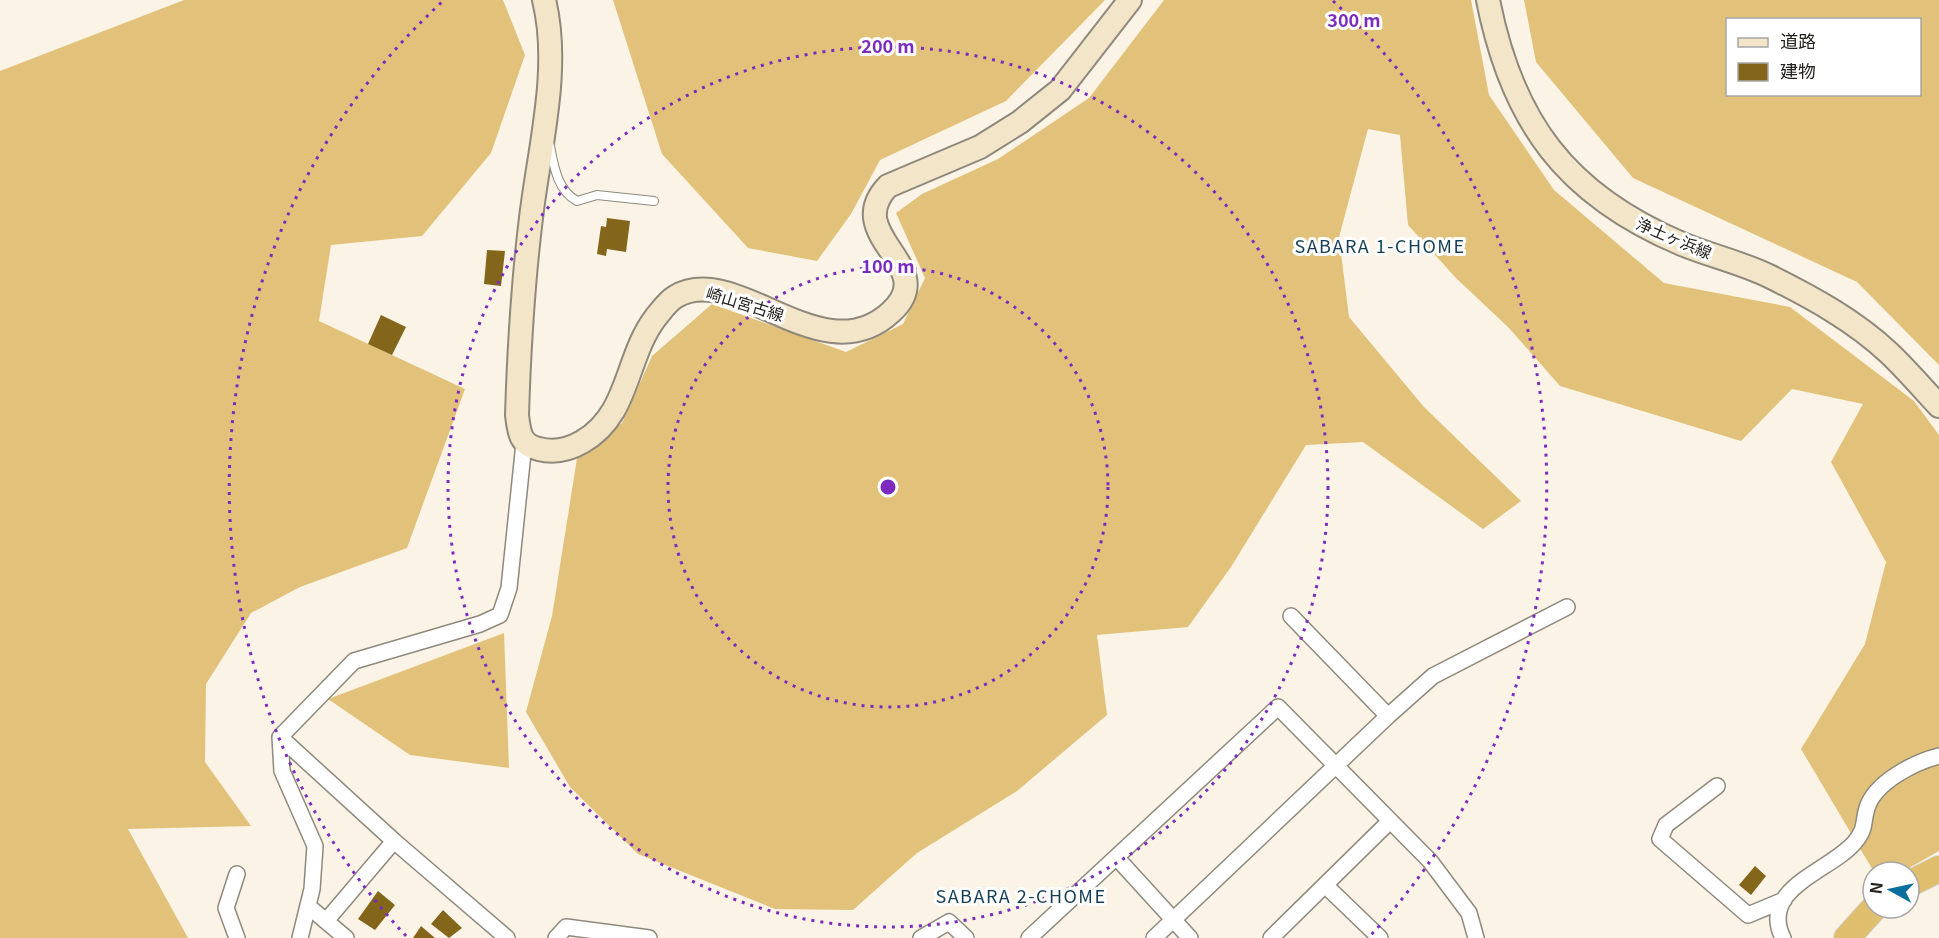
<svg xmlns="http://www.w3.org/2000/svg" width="1939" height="938" font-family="Georgia,'Noto Sans JP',serif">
	<rect width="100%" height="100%" fill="#fbf4e6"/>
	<path fill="#e2c27a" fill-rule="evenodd" d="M184 0H503L525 55 491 153 422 236 331 245 319 321 465 389 407 548 300 587 251 613 206 684 205 762 251 826 128 829 188 938H0V71Z
		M613 0H1105L1006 101 880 160 851 214 817 261 748 248 662 154Z
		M1164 0H1471L1489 95 1554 190 1664 283 1790 307 1914 401 1939 435V851L1902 872H1874L1801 749 1865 644 1886 562 1831 462 1863 404 1792 389 1741 441 1560 386 1509 328 1456 278 1408 225 1400 135 1368 129 1339 237 1349 317 1424 407 1521 501 1483 529 1363 442 1306 445 1231 567 1188 627 1097 635 1107 715 1017 791 917 853 853 910 775 909 638 854 570 787 526 712 552 616 578 452 622 423 652 356 712 304 846 352 903 324 925 278 896 213 922 194 998 159 1089 98Z
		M1524 0H1939V365L1857 282 1633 178 1536 62ZM1728 20H1920V94H1728Z
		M504 633 509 768 410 755 328 699Z"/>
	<path fill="#84661a" d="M607 218 630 221 626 252 607 249 606 256 597 254 601 226 606 227Z
		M487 250 505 251 501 286 484 284Z
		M381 315 406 327 392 355 368 344Z
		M1755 866 1766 876 1751 895 1739 885Z
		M378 891 395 905 375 930 358 919Z
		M443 910 462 928 449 938 431 924Z
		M421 926 435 938H413Z"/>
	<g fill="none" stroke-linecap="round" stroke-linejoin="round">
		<defs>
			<path id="service" d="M550 146C554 166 557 190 577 201L597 195 654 201"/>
			<path id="minor" d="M1291 616 1388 716
				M280 737 394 841 507 938
				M1717 786 1666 825 1660 839 1748 915 1784 900
				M1117 858 1190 938
				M237 874 226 908 237 938
				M1325 885 1380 938
				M308 906 346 938
				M326 921 394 841
				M300 938 312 889 315 846 282 771 280 737 354 661 480 624 500 615 509 588 524 443
				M556 938 566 927 649 938
				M921 938 949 922 966 938
				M1029 938 1278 707 1430 861 1469 913 1476 938
				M1154 938 1388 716 1433 676 1567 607
				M1271 938 1390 821
				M1783 938C1758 888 1831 871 1855 842 1867 827 1862 824 1867 808 1875 782 1915 762 1939 756"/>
			<path id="secondary" d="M544 0C561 69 539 149 531 218 523 283 519 350 517 415 519 432 520 445 539 449 554 453 568 450 582 442 630 415 625 357 656 317 662 310 667 302 675 297 736 260 822 376 891 312 942 266 840 236 888 186L980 147 1020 122 1060 90 1130 0
				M1488 0C1512 122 1566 195 1682 244 1711 256 1743 263 1771 277 1813 298 1855 321 1889 353 1907 370 1923 389 1939 406"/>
			<path id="trunk" d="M1909 884 1939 869
				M1847 938 1874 908"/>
		</defs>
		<use href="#service" stroke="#8f897d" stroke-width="10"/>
		<use href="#minor" stroke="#8f897d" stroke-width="18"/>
		<use href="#secondary" stroke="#8f897d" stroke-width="26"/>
		<use href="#trunk" stroke="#d8d7d6" stroke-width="28"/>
		<use href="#service" stroke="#fff" stroke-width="8"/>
		<use href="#minor" stroke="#fff" stroke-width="15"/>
		<use href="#secondary" stroke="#f3e6c8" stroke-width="22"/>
		<use href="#trunk" stroke="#dfbe6e" stroke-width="26"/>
	</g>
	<g fill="none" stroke="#7b2cbf" stroke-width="3" stroke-dasharray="3 6">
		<circle cx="888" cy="487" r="220"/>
		<circle cx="888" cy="487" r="440"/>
		<path d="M406 936A659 659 0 0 1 443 1M1333 1A659 659 0 0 1 1370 936"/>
	</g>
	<g text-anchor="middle" stroke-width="6" stroke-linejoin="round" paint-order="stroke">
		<g font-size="16" fill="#24221d" stroke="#fff">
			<text transform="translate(1674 238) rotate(23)" y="6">浄土ヶ浜線</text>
			<text transform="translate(745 304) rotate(17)" y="6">崎山宮古線</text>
		</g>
		<g font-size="18" letter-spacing="1.5" fill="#143e54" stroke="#fff">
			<text x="1380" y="253">SABARA 1-CHOME</text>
			<text x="1021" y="903">SABARA 2-CHOME</text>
		</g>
	</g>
	<circle cx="888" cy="487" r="9" fill="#7b2cbf" stroke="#fff" stroke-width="3"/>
	<g font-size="18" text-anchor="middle" font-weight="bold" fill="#7b2cbf" stroke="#fff" stroke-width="6" stroke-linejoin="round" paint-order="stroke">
		<text x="1354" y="27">300 m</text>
		<text x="888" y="53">200 m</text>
		<text x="888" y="273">100 m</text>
	</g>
	<rect x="1726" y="18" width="195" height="78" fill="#ffffff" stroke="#a7a7a5" stroke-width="1.5"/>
	<rect x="1738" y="38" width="30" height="9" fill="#f3e6c8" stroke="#a7a7a5" stroke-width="1.5"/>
	<text x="1780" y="48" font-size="18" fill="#24221d">道路</text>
	<rect x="1738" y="63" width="30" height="18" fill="#84661a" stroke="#a7a7a5" stroke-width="1.5"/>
	<text x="1780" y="78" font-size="18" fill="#24221d">建物</text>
	<g transform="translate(1891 890) rotate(278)"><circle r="28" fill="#ffffff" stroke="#a7a7a5" stroke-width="1.5"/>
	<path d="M0-4.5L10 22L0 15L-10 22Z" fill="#076f9c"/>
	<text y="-9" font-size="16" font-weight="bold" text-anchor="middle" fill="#24221d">N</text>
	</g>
</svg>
